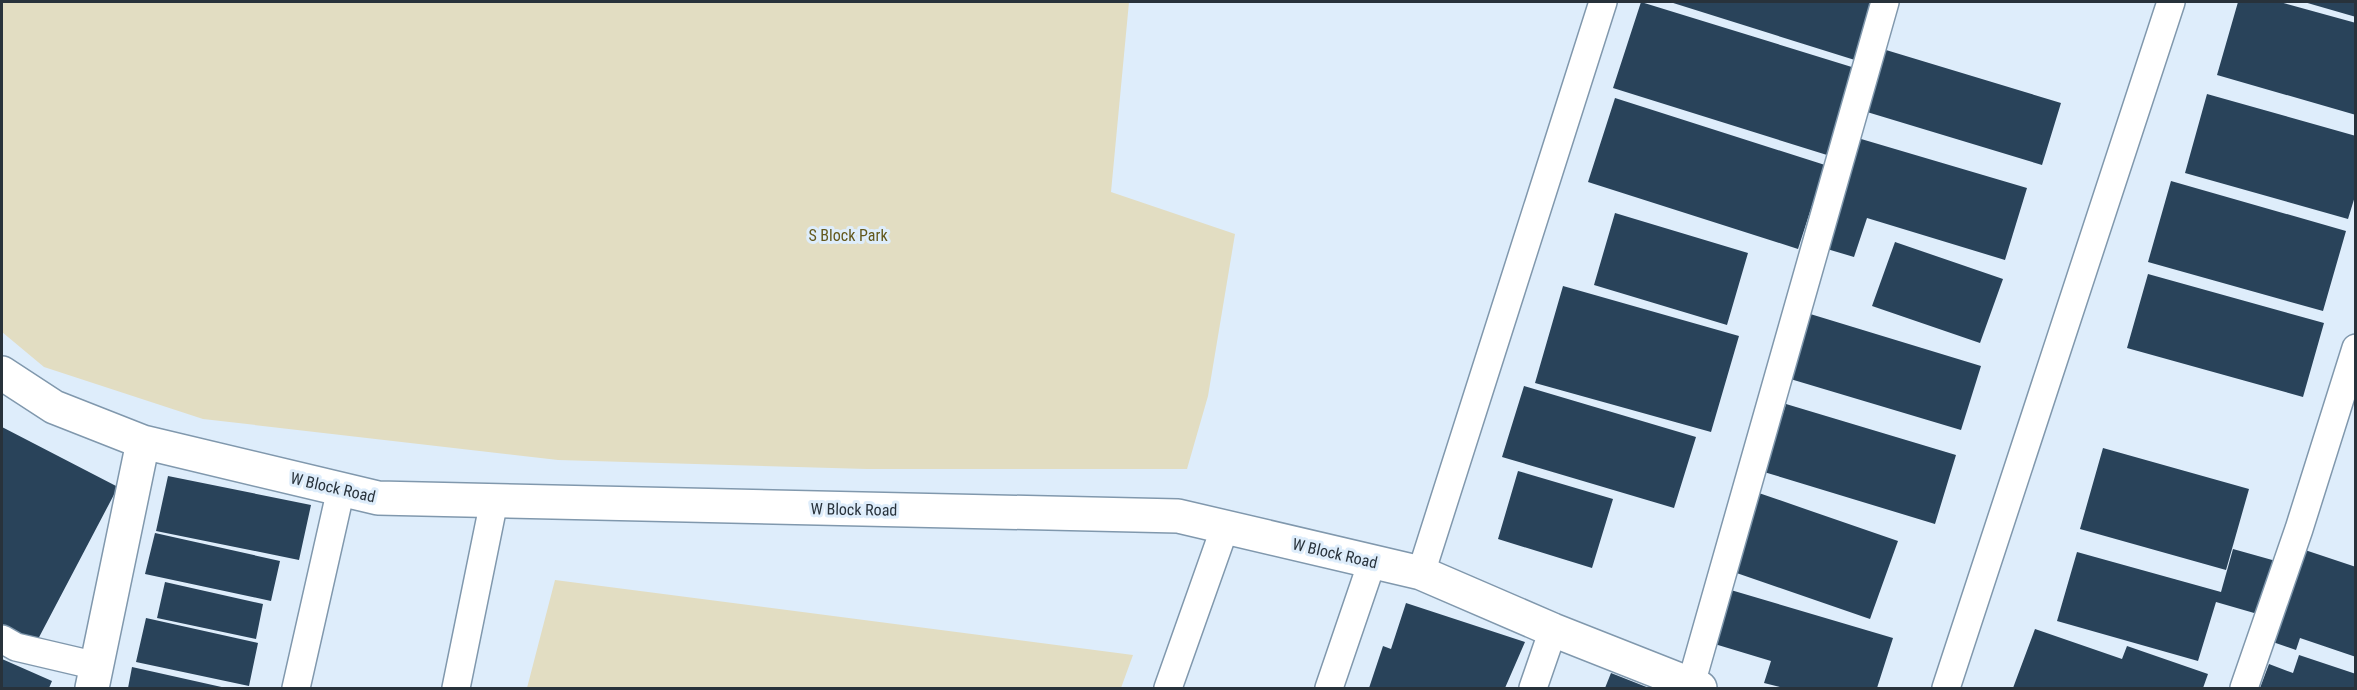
<svg xmlns="http://www.w3.org/2000/svg" width="2357" height="690" font-family="'Roboto Condensed',sans-serif">
	<rect width="100%" height="100%" fill="#deedfb"/>
	<path fill="#e2ddc2" d="M2 2H1129L1111 192 1235 234 1208 396 1187 469H867L558 460 203 419 44 367 2 332Z
		M555 580 1133 655 1121 688H527Z"/>
	<path fill="#29435a" d="M1641 2 1855 68 1827 155 1613 88Z
		M1670 2H1876L1858 61Z
		M2238 2H2280L2356 23V115L2217 75Z
		M2304 2H2356V17Z
		M1886 50 2061 103 2042 165 1867 112Z
		M2207 94 2356 136V193L2348 219 2185 173Z
		M1615 98 1825 165 1798 249 1588 182Z
		M1851 136 2027 188 2005 260 1867 218 1854 257 1817 246Z
		M2171 181 2346 231 2323 311 2148 262Z
		M1615 213 1748 253 1727 325 1594 285Z
		M1895 242 2003 279 1980 343 1872 306Z
		M2148 274 2324 323 2303 397 2127 348Z
		M1563 286 1739 336 1711 432 1535 383Z
		M1807 313 1981 366 1961 430 1787 378Z
		M1524 386 1696 437 1674 508 1502 457Z
		M1786 404 1956 455 1935 524 1764 472Z
		M2 427 118 487 36 643 2 625Z
		M2103 448 2249 489 2226 570 2080 529Z
		M1518 471 1613 499 1592 568 1498 539Z
		M168 476 311 505 299 560 156 531Z
		M1753 491 1898 541 1870 619 1725 569Z
		M155 533 280 561 271 601 145 574Z
		M2299 548 2356 567V657L2300 638 2296 650 2267 640Z
		M2233 549 2283 563 2268 617 2216 602 2198 661 2057 621 2077 552 2221 592Z
		M165 582 263 604 256 639 157 618Z
		M1724 588 1893 638 1877 688H1784L1764 683 1771 661 1708 642Z
		M1406 603 1525 642 1505 688H1369L1383 646 1391 649Z
		M146 618 258 643 249 686 136 662Z
		M2035 629 2122 659 2127 646 2208 674 2203 688H2013Z
		M2299 655 2356 674V688H2260L2269 664 2293 673Z
		M2 659 52 681 49 688H2Z
		M132 667 226 688H128Z
		M1611 673 1649 688H1605Z"/>
	<g fill="none" stroke-linecap="round" stroke-linejoin="round">
		<defs>
			<path id="minor" d="M1421 573 1603 2
				M2 639 16 647 97 666
				M1691 684 1885 2
				M296 688 341 489
				M456 688 494 501
				M1168 688 1225 527
				M1329 688 1372 562
				M1533 688 1553 630
				M1946 688 2171 2
				M2244 688 2299 529 2356 348"/>
			<path id="tertiary" d="M2 373 54 407 143 442 378 498 1178 516 1421 573 1553 630 1700 688
				M92 688 143 442"/>
		</defs>
		<use href="#minor" stroke="#8098ad" stroke-width="30"/>
		<use href="#tertiary" stroke="#8098ad" stroke-width="36"/>
		<use href="#minor" stroke="#fff" stroke-width="27"/>
		<use href="#tertiary" stroke="#fff" stroke-width="33"/>
	</g>
	<g text-anchor="middle" stroke-width="6" stroke-linejoin="round" paint-order="stroke">
		<g font-size="16" fill="#63581c" stroke="#deedfb">
			<text x="848" y="241">S Block Park</text>
		</g>
		<g font-size="16" fill="#28323b" stroke="#deedfb">
			<text transform="translate(333 487) rotate(13)" y="6">W Block Road</text>
			<text transform="translate(854 509) rotate(1)" y="6">W Block Road</text>
			<text transform="translate(1335 553) rotate(13)" y="6">W Block Road</text>
		</g>
	</g>
	<rect width="2357" height="690" fill="none" stroke="#28323b" stroke-width="6"/>
</svg>
